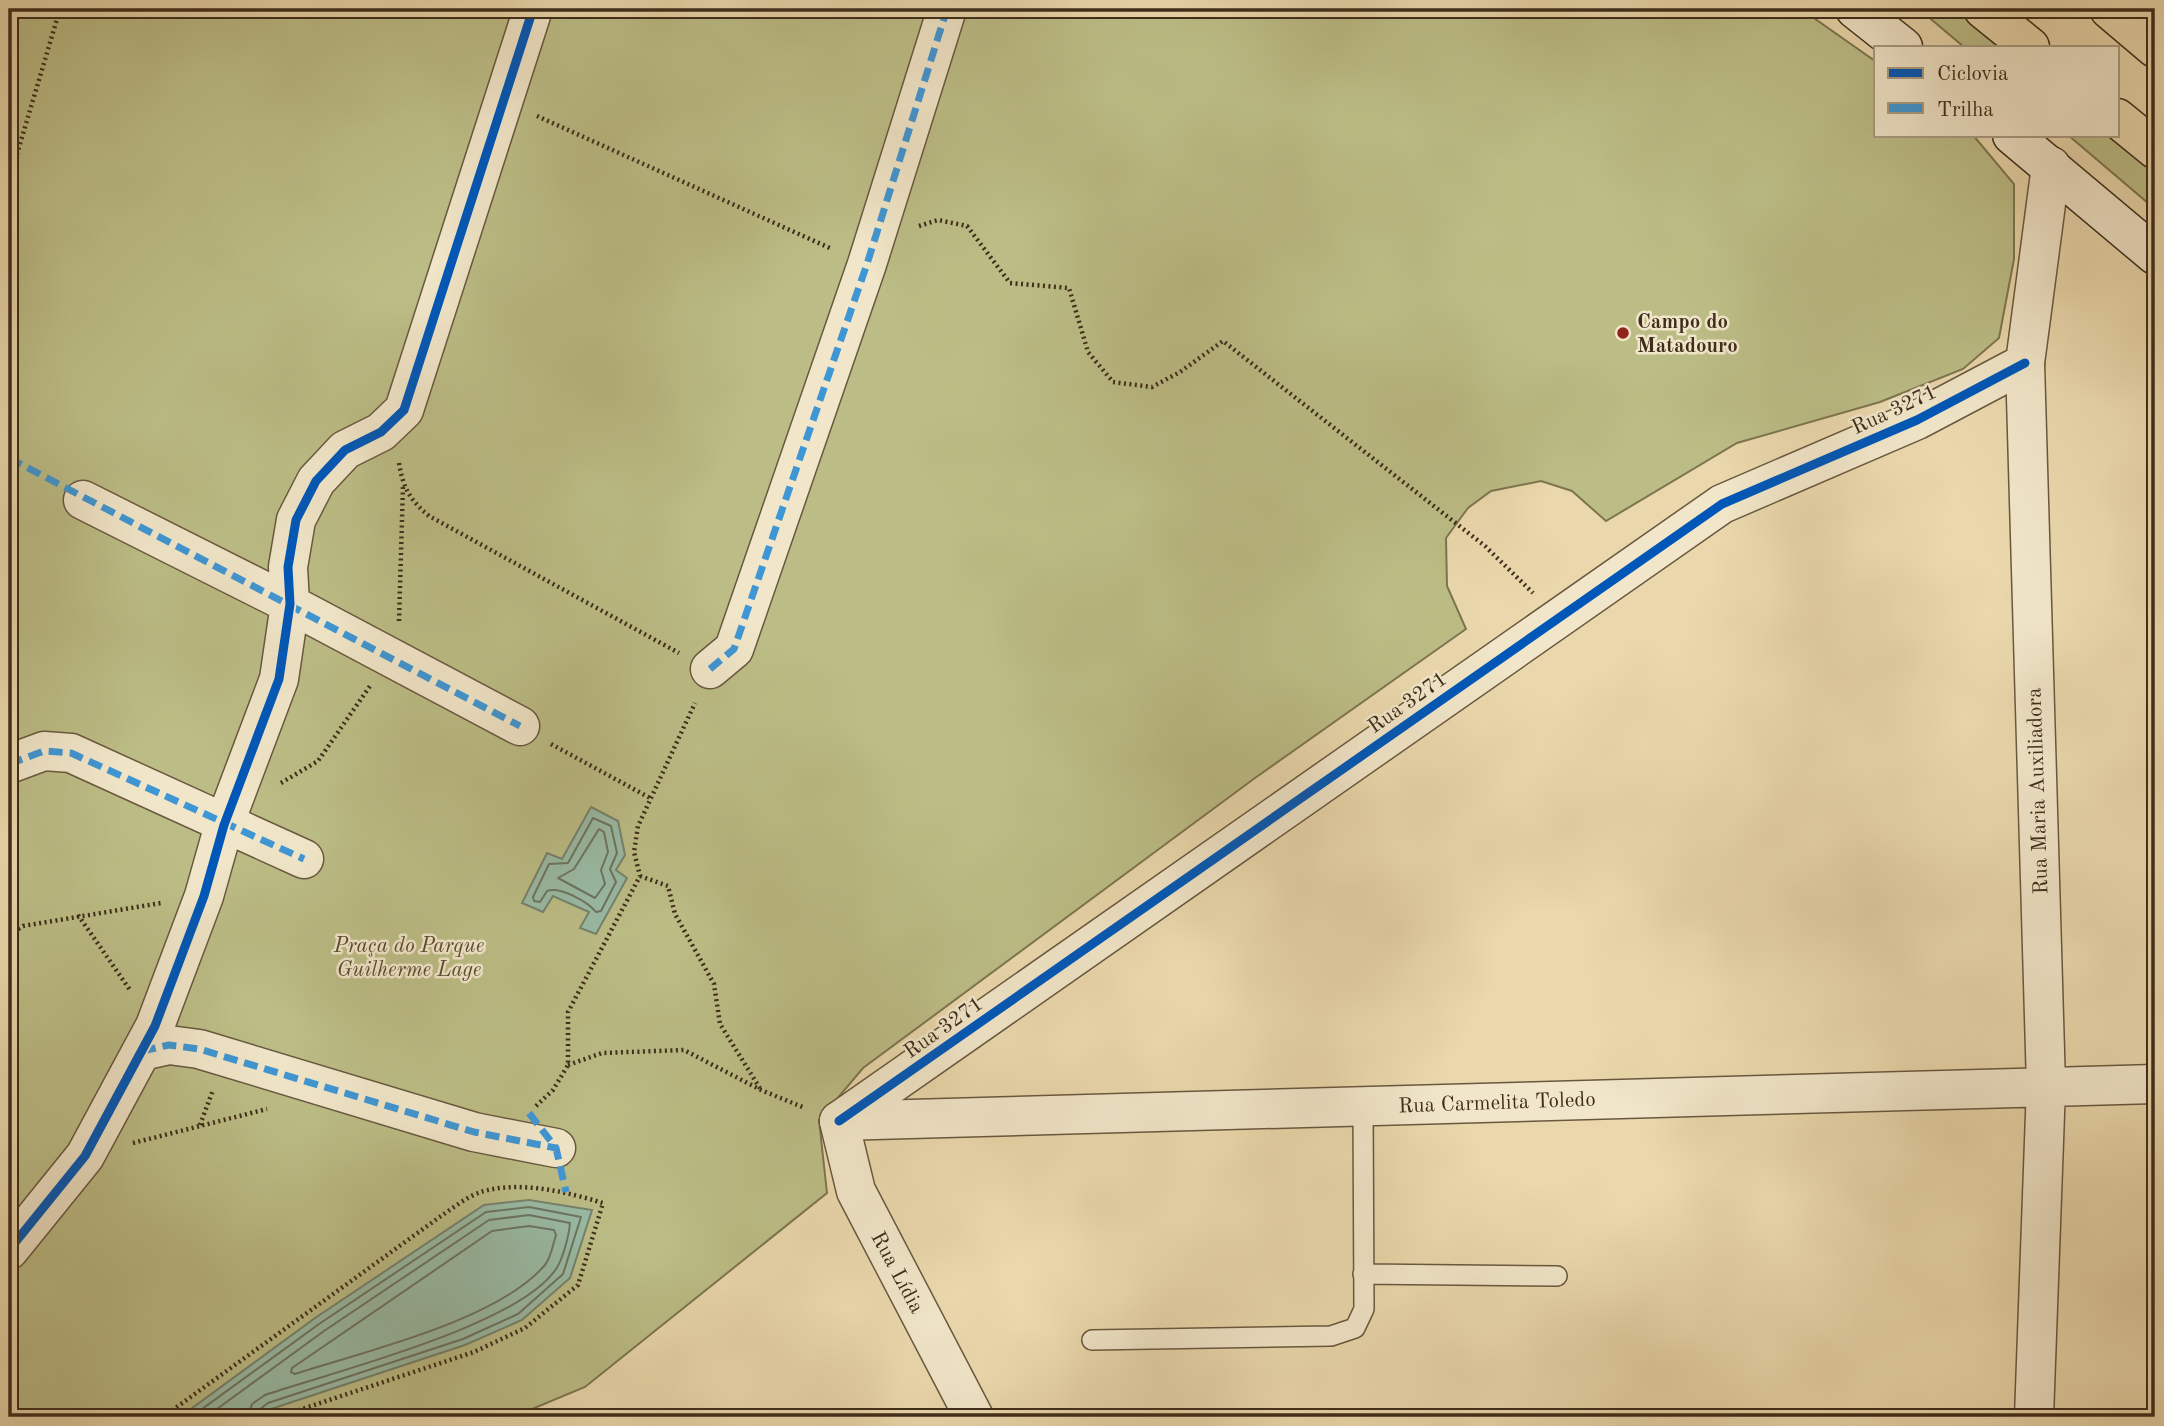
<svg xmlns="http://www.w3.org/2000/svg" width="2164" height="1426" font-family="'Old Standard TT',serif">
	<rect width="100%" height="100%" fill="#ead8ac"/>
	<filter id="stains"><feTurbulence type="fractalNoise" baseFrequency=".00286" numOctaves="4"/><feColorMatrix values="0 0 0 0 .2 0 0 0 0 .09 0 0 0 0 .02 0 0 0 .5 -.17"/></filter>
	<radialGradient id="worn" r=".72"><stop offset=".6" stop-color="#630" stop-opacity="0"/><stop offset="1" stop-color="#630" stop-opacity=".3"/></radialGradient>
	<path fill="#bcbd86" stroke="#7d7550" stroke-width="2" d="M9 9H1801L1875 61V135H1973L2014 184V259L1999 338 1963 369 1880 402 1737 443 1606 521 1572 491 1541 481 1491 491 1468 508 1446 538 1447 586 1466 629 1255 778 863 1068 819 1120 827 1193 585 1387 513 1417H9Z
		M1919 9H1959L2006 47H1964Z
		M2068 135H2113L2155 169V209Z"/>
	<path fill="#99bba5" stroke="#75826e" stroke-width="2" d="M591 807 618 821 625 855 616 870 627 878 596 934 580 928 589 912 553 896 543 912 522 903 547 853 562 859Z
		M529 1200 592 1210 570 1278 522 1320 465 1345 271 1409 260 1417H180L315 1318 484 1205Z"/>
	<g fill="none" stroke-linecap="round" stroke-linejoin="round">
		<path stroke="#6c7460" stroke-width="2" d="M593 818 611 826 617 853 610 869 616 882 601 911 596 912C588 902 560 886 547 891L540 902 534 901 533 897 549 864 568 863Z
			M599 829 604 832 608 852 601 870 605 884 595 898 558 878 574 869Z
			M529 1226 554 1230 556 1235C553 1244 551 1258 545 1265 497 1321 365 1351 295 1374L291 1372 292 1368 492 1231Z
			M191 1417 319 1324 486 1212 529 1207 581 1217 563 1274 518 1314 463 1339 268 1403 259 1410 257 1417
			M206 1417 324 1331 489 1220 529 1215 570 1223C569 1235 563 1259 556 1269 518 1326 333 1372 265 1395L252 1404 248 1417"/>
		<defs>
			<path id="service" d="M1363 1274 1557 1276
				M1092 1340 1331 1336 1355 1328 1364 1309 1363 1106"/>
			<path id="minor" d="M2025 363 2046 1086 2034 1417
				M83 500 290 604 520 726
				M710 669 734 649 867 264 947 9
				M9 764 44 751 71 753 304 859
				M142 1051 169 1045 199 1049 474 1132 556 1148
				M839 1121 2155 1084
				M9 1250 85 1156 155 1026 204 896 224 825 279 679 290 604 288 567 296 520 316 481 345 450 381 432 404 410 533 9"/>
			<path id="tertiary" d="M974 1417 856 1191 839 1121 1722 504 1917 420 2025 363 2051 166"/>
			<path id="secondary" d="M1855 9 1903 47
				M2012 135 2155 255"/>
			<path id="motorway" d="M1983 9 2030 47
				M2109 9 2155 48
				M2117 118 2155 149"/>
		</defs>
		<use href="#service" stroke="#69583f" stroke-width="22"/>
		<use href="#minor" stroke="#69583f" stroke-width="41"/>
		<use href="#tertiary" stroke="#69583f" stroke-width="41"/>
		<use href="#secondary" stroke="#3e2d1b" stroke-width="41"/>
		<use href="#motorway" stroke="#3e2d1b" stroke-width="41"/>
		<path stroke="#3e2d1b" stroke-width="4.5" stroke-dasharray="2 3.5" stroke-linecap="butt" d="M537 116 832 249
			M9 181 60 9
			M919 226 938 220 967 226 1010 283 1069 288 1088 352 1113 382 1152 387 1180 372 1223 341 1485 546 1533 593
			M399 463C403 488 410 500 429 516L679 653
			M399 621 403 486
			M551 744 652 799
			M281 783 318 761 370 686
			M640 876 668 886 675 914 714 984 720 1024 761 1090
			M78 915 130 990
			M9 935 23 926 161 903
			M568 1065 602 1053 684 1050 761 1090 805 1108
			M536 1106 553 1090 568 1065V1012L640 876 634 852 638 826 695 703
			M200 1125 213 1090
			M133 1143 267 1109
			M163 1417 441 1216C453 1208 469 1195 484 1191 522 1181 567 1192 603 1203L578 1285 525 1328 474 1352 278 1417"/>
		<use href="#service" stroke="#f1e6c9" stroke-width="19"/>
		<use href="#minor" stroke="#f1e6c9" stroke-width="38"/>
		<use href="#tertiary" stroke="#f1e6c9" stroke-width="38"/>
		<use href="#secondary" stroke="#f1e6c9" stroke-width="38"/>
		<use href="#motorway" stroke="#ead8ac" stroke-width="38"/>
		<path stroke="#3f96d4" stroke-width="7" stroke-dasharray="14 7" stroke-linecap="butt" d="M1279 9 1311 16
			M9 458 520 726
			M710 669 734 649 867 264 947 9
			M9 764 44 751 71 753 304 859
			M142 1051 169 1045 199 1049 474 1132 556 1148
			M529 1113 556 1148 566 1192"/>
		<defs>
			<path id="cycleway" d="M839 1121 1722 504 1917 420 2025 363
				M9 1250 85 1156 155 1026 204 896 224 825 279 679 290 604 288 567 296 520 316 481 345 450 381 432 404 410 533 9"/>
		</defs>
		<use href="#cycleway" stroke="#f1e6c9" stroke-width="13"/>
		<use href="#cycleway" stroke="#0057b8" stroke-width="9"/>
	</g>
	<circle fill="#8f2418" stroke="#f1e6c9" stroke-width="2.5" cx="1623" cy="333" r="7"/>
	<g text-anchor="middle" stroke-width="5" stroke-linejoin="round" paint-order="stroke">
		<g font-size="21" font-weight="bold" fill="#3e2d1b" stroke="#f1e6c9" text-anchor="start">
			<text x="1637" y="328">Campo do<tspan x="1637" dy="24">Matadouro</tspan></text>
		</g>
		<g font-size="21" fill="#3e2d1b" stroke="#f1e6c9">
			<text transform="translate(1894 409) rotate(-25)" y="7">Rua 3271</text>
			<text transform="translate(1407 702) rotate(-35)" y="7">Rua 3271</text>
			<text transform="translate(2037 791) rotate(-92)" y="7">Rua Maria Auxiliadora</text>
			<text transform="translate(943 1027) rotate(-35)" y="7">Rua 3271</text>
			<text transform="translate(1497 1102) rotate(-2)" y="7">Rua Carmelita Toledo</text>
			<text transform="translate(898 1272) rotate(62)" y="7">Rua Lídia</text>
		</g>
		<g font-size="21" font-style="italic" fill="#574a30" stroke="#f1e6c9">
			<text x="409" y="952">Praça do Parque<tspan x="409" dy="24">Guilherme Lage</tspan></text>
		</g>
	</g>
	<rect width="2164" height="1426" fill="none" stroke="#ead8ac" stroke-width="35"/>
	<rect x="10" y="10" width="2143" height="1405" fill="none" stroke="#3e2d1b" stroke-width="3.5"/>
	<rect x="18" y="18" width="2129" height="1391" fill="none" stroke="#3e2d1b" stroke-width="2"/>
	<rect x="1874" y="46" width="245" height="91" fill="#f1e6c9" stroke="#a99c83" stroke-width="2"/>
	<rect x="1888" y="68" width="35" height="10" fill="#0057b8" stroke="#a99c83" stroke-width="2"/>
	<text x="1937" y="80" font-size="21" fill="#3e2d1b">Ciclovia</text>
	<rect x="1888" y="103" width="35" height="10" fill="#3f96d4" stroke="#a99c83" stroke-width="2"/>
	<text x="1937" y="116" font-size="21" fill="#3e2d1b">Trilha</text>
	<rect width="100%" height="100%" filter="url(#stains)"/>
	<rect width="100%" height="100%" fill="url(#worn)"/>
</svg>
